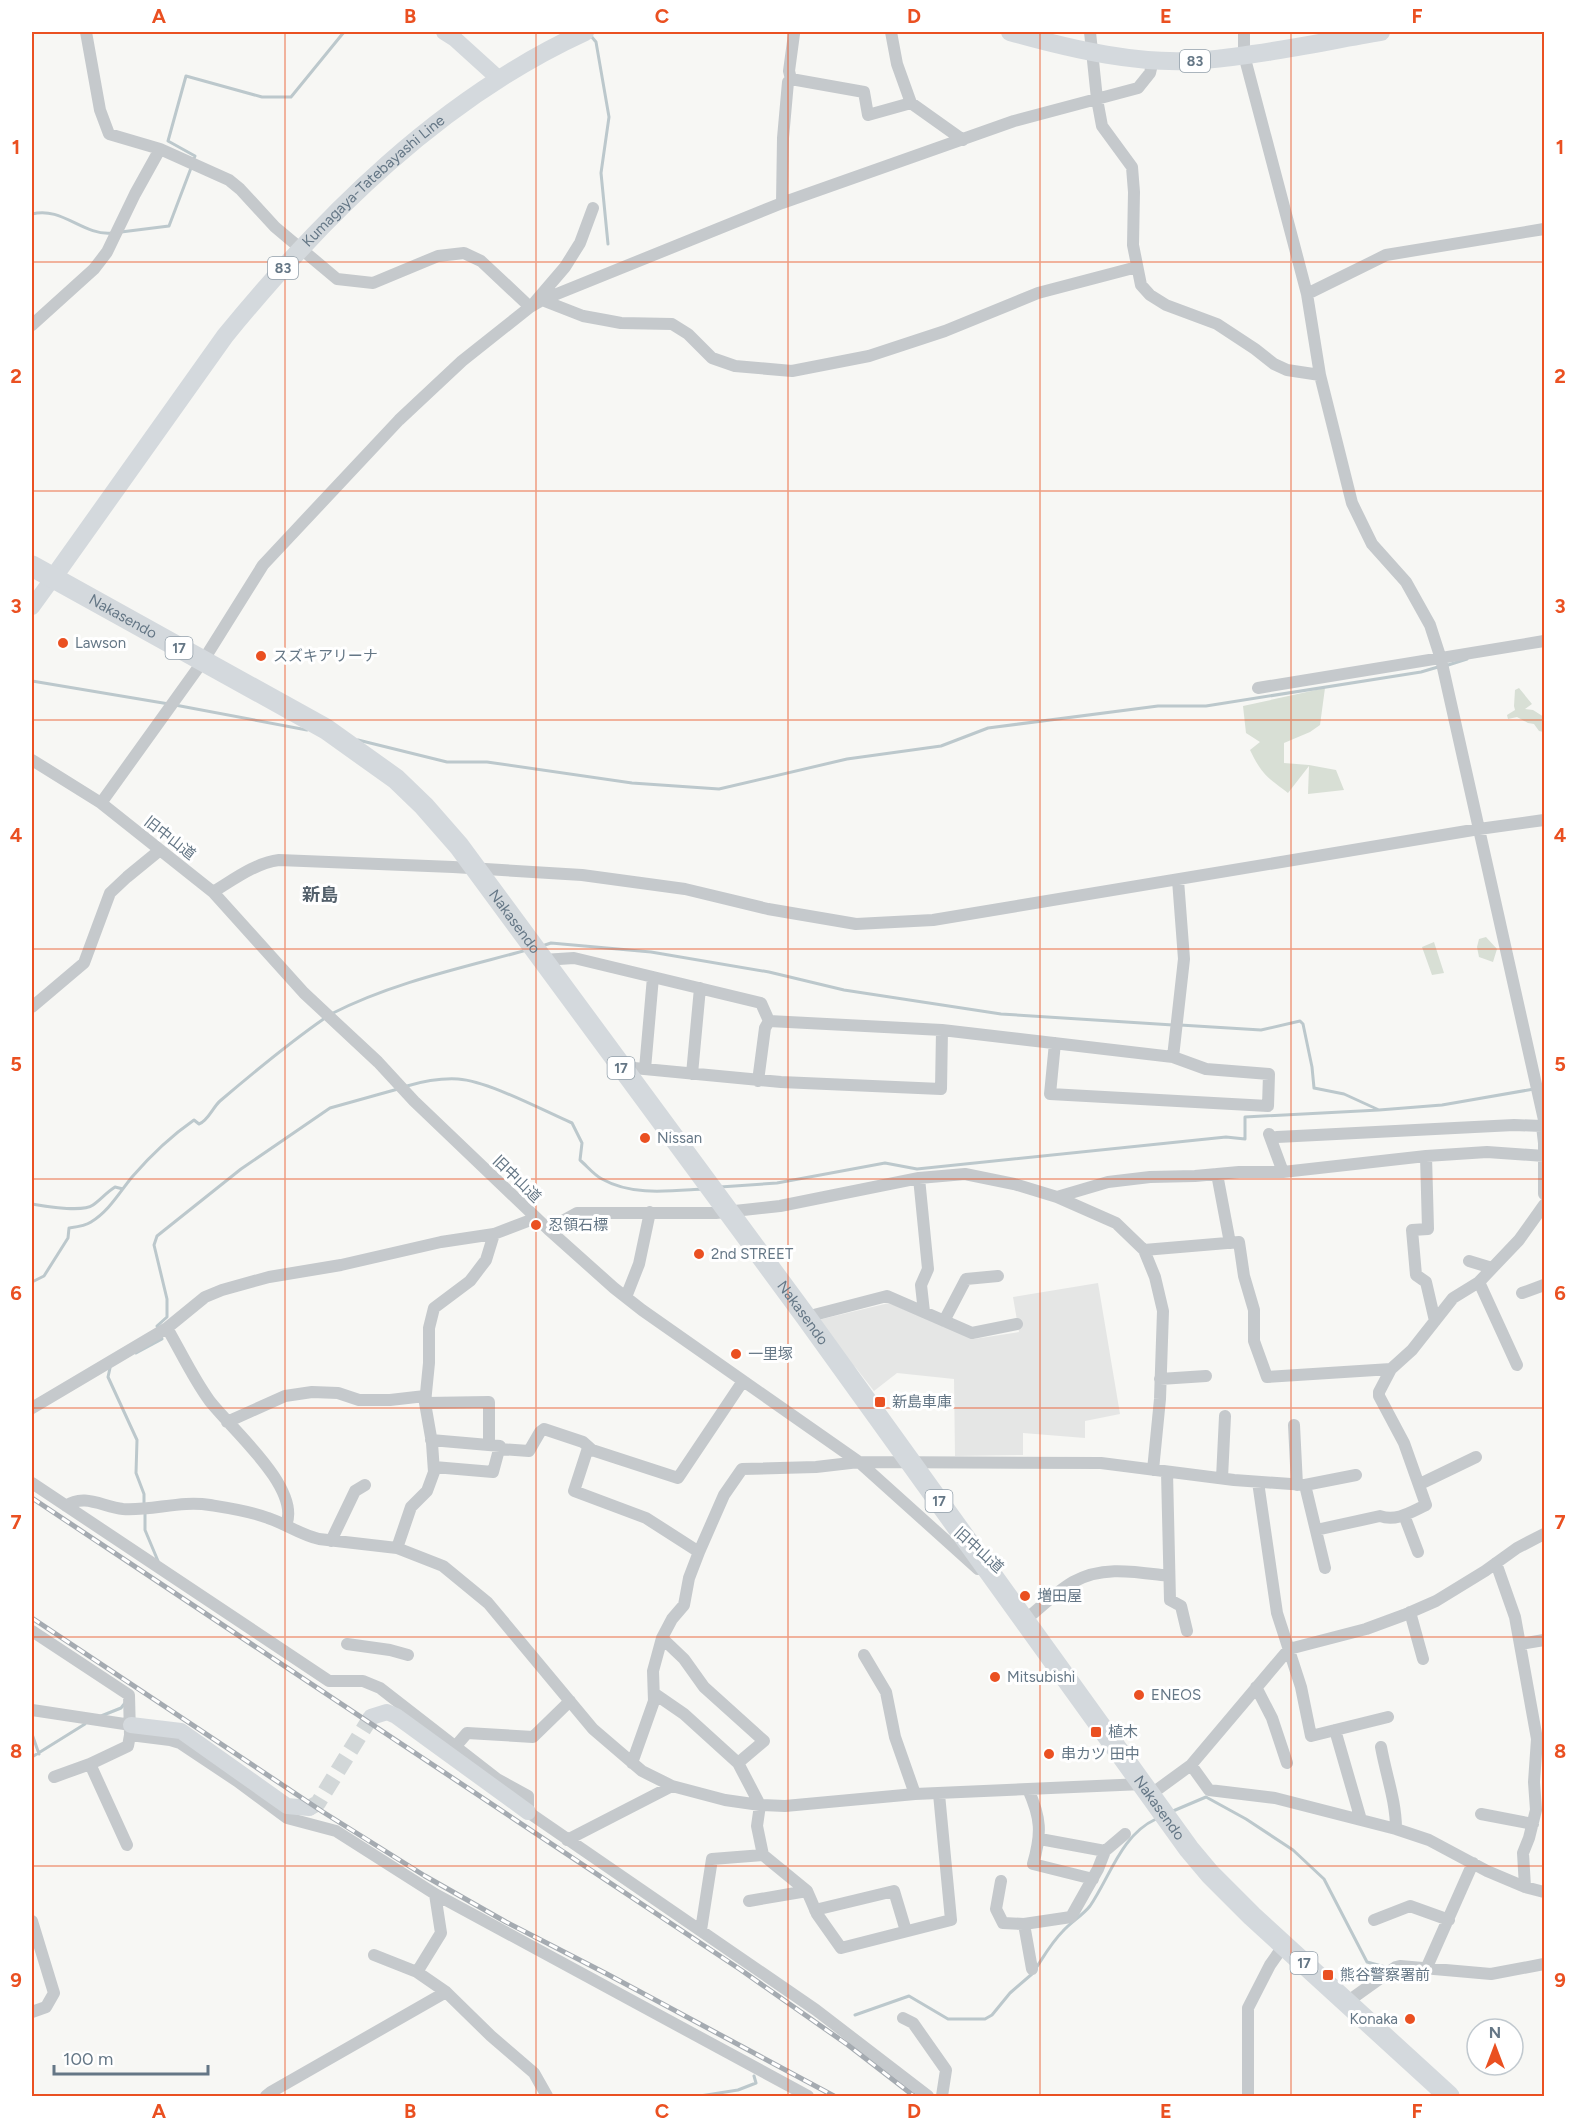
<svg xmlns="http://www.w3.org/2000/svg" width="1576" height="2128" font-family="Figtree,'Noto Sans JP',sans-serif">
	<rect width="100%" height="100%" fill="#f7f7f4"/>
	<path fill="#e5e6e5" d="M1098 1283 1120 1414 1085 1421V1438L1023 1433V1455L955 1456 954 1379 897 1373 874 1391 856 1368 841 1355 818 1320 889 1303 974 1339 1019 1332 1013 1297Z"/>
	<path fill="#d8dfd5" d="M1325 688 1320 725 1310 732 1284 743V763L1309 765 1336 770 1344 790 1308 794 1309 766 1288 793C1267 777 1262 775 1250 750L1260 742 1246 733 1243 706Z
		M1519 688 1532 704 1525 709 1533 710 1544 717V732L1539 731 1534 724 1528 723 1517 717 1508 719 1507 715 1515 710 1514 706 1515 690Z
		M1486 937 1497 949 1493 962 1479 957 1477 947 1479 939Z
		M1434 942 1444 973 1432 975 1422 947Z"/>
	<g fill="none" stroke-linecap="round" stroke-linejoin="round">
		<path stroke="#bcc8cc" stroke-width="3" d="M591 36 596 42 609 117 601 173 608 244
			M193 161 195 156 168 141 186 76 262 97H291L344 32
			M32 214C62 206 83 236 112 233
			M121 232 169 226 191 168
			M1445 666 1467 659
			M32 681 169 704
			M175 705 307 730
			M358 740 447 762H487L632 783 719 789 847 759 941 746 988 728 1158 706H1206L1421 672 1438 667
			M542 946 551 943 651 952 769 972 844 990 1001 1014 1173 1025
			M331 1014C391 983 461 968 527 950
			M1180 1025 1261 1030 1300 1021 1303 1024 1312 1067 1314 1088 1344 1094 1379 1110 1442 1105 1534 1089
			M407 1086C424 1081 440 1078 458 1079 488 1081 542 1110 572 1123L582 1143 580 1160C587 1166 594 1175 602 1179 632 1196 669 1191 702 1189
			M720 1187 777 1183 885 1163 917 1169 1226 1137 1245 1139V1117L1379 1110
			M32 1204C45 1206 82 1213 93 1205 100 1200 107 1192 115 1187L123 1189
			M32 1282 44 1276 68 1238 69 1228C76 1227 85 1226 91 1222 109 1211 119 1193 132 1177 151 1155 171 1136 194 1120L199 1124C208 1121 213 1107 220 1101 254 1072 289 1043 325 1018
			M159 1330 157 1326 167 1317V1299L154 1245 157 1236 241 1169 330 1108 398 1089
			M136 1353 162 1339 161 1336
			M110 1368 108 1377 137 1440 136 1473 144 1494V1506
			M145 1513V1530L158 1561
			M101 1716 121 1708 125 1703
			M32 1734 39 1754
			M32 1757 85 1724
			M1173 1811 1206 1797 1246 1819 1293 1850 1324 1879 1367 1962 1389 1968
			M1036 1968C1044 1956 1052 1942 1063 1931 1071 1922 1083 1915 1090 1906 1110 1877 1121 1835 1156 1819
			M855 2015 909 1996 948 2019H985L992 2015 1010 1993 1032 1974
			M700 2096 738 2090 756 2083 754 2076"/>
		<path stroke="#d2d7d8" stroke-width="16" stroke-dasharray="16 8" stroke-linecap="butt" d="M309 1808 318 1803 371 1717"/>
		<path stroke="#c5c9cc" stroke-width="12" d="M86 32 100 110 109 134 160 149 229 180 240 189 275 227 337 279 373 283 438 256 464 253 481 261 530 307
			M891 32 897 64 911 103
			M1090 32 1097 99 1102 126 1132 167 1134 192 1133 245 1141 285 1150 295 1166 305 1217 324 1255 349 1274 364 1287 370 1320 375
			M1244 32V55L1307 294 1320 375 1352 503 1372 544 1406 582 1430 625 1441 659 1544 1120
			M791 79 789 71 794 34
			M782 203 783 138 788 82 791 79 864 92 868 115 911 103 963 140
			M1307 294 1386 255 1544 229
			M542 300 583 316 605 320 621 323 672 324 688 334 712 358 735 366 792 371 869 356 945 331 1038 293 1137 267
			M535 302 565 267 580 243 593 208
			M32 325 94 269 107 252 135 194 160 149
			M1258 688 1544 641
			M32 760 101 803 213 892 304 993 378 1062 414 1101 548 1229 614 1288 642 1310 859 1462 978 1569
			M101 803 203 661 263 565 399 420 462 361 530 307 542 300 782 203 1014 121 1138 88 1150 73 1153 60
			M213 892C233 880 255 863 279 860L453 867 582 875 685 889 768 909 856 924 933 920 1479 829 1544 820
			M543 960 574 958 761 1003 769 1021 765 1028 758 1081
			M32 1007 84 963 110 893 127 877 160 850
			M769 1021 942 1030 1173 1057 1206 1069 1269 1074 1268 1106 1050 1094 1055 1043
			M1173 1057 1184 959 1178 880
			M645 1069 653 977
			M623 1071 634 1068 781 1082 941 1089 942 1030
			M692 1074 700 988
			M1544 1124 1542 1126 1544 1143V1194
			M1269 1134 1283 1172
			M1271 1139 1277 1137 1514 1125 1542 1126
			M1426 1156 1428 1229 1412 1230 1416 1275 1426 1282 1435 1321
			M1217 1174 1230 1243
			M919 1178 928 1269 921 1285 924 1312
			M1057 1197 1108 1182 1150 1177 1195 1176 1239 1172H1283L1426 1156 1487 1152 1544 1156
			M548 1229 577 1213H716L780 1206 919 1178 965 1174 1014 1184 1057 1197 1116 1223 1144 1250 1155 1277 1163 1311 1160 1399 1153 1470
			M1144 1250 1239 1242 1244 1276 1254 1310V1341L1267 1377 1391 1369 1412 1350 1453 1298 1479 1282 1519 1240 1544 1205
			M1469 1261 1492 1268
			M1479 1282 1517 1365
			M1522 1293 1544 1285
			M626 1297 639 1264 650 1212
			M806 1317 887 1296 972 1333 1017 1324
			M944 1321 966 1279 998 1276
			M167 1328C181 1352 193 1378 209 1400 229 1427 302 1488 286 1525
			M1160 1379 1206 1376
			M425 1403 489 1402V1444
			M32 1408 167 1328 205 1297 222 1290 269 1277 341 1265 441 1242 494 1234 536 1218
			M227 1422 285 1396 312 1392 338 1393 359 1400H390L425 1396
			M1294 1425 1297 1485
			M431 1440 500 1446 493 1472 434 1467
			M499 1449 529 1451 540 1432 544 1429 583 1442 592 1450
			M1167 1472 1170 1600 1181 1606 1187 1631
			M1222 1478 1225 1416
			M1258 1482 1277 1613 1301 1687 1311 1736 1388 1717
			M32 1483 329 1681H363L380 1688 497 1779 528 1796V1812L816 2010 928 2096
			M1420 1484 1476 1457
			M1305 1485 1356 1475
			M66 1506C84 1493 103 1507 123 1509 152 1511 181 1500 210 1505 229 1508 250 1511 268 1518 286 1524 301 1535 319 1539L397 1548 443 1566 488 1603 593 1729 642 1771 672 1786 725 1800 760 1805 785 1806 915 1794 1143 1784
			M1404 1515 1418 1552
			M1316 1530 1380 1516C1396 1522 1411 1512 1426 1505L1404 1443 1379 1396V1392L1391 1369
			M331 1541 355 1491 365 1485
			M397 1548 411 1507 427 1491 434 1472 432 1443 425 1403 429 1363V1328L434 1308 470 1281 486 1260 494 1234
			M699 1552 646 1518 574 1491 587 1451 592 1450 678 1478 743 1381
			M1496 1563 1515 1617 1537 1739 1534 1782 1536 1810 1529 1838 1523 1853 1525 1887
			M1410 1612 1423 1659
			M1025 1620C1040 1608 1056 1592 1073 1582 1103 1565 1136 1572 1169 1576
			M32 1631 129 1695 130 1735 170 1740 180 1743 237 1781 287 1818 336 1831 435 1894 808 2096
			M662 1638 684 1659 704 1687 764 1741 738 1763
			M347 1644 390 1650 408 1655
			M1520 1644 1544 1640
			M864 1655 886 1692 895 1737 915 1794
			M1256 1687 1272 1718 1287 1763
			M655 1694 684 1714 738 1763 760 1805 757 1826 763 1855 712 1859 701 1930
			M32 1710 131 1725
			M1335 1730 1361 1820
			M455 1747 467 1733 533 1737 570 1701
			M1381 1747C1386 1775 1396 1801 1396 1829
			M632 1763 654 1701 653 1671 662 1638 672 1619 684 1605 689 1578 699 1552 724 1495 742 1469 816 1467 859 1462 1101 1463 1234 1480 1305 1485 1325 1568
			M90 1764 127 1845
			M1191 1765 1209 1790 1275 1798 1396 1829 1429 1840 1487 1871 1525 1887 1544 1892
			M54 1777 90 1764 128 1746 130 1735
			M1028 1789C1041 1818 1042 1833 1033 1864L1093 1879
			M1150 1795 1191 1765 1289 1649 1366 1629 1404 1615 1436 1601 1485 1571 1517 1548 1544 1534
			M1481 1814 1533 1824
			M1040 1839 1105 1851
			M567 1840 672 1786
			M763 1855 807 1891
			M1001 1881 996 1909 1003 1923 1024 1924
			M435 1894 441 1933 417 1972 446 1992 491 2036 534 2073 547 2096
			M749 1901 807 1891 817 1914 841 1948 951 1920 939 1794
			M815 1910 894 1891 906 1931
			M1374 1920 1410 1906 1449 1920
			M32 1921 54 1993 46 2007 32 2012
			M374 1955 417 1972
			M1032 1969 1024 1924 1071 1917 1098 1869 1105 1851 1125 1834
			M1426 1969 1473 1863
			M1347 2002 1396 1967 1400 1966 1491 1974 1544 1964
			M903 2018 913 2023 946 2070 942 2096
			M266 2096 271 2092 446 1992
			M1248 2096V2008L1270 1965 1284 1945"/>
		<path stroke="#d4d9dd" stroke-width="16" d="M444 32 455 39 498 78
			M32 607 53 578
			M371 1717 387 1712 396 1716 528 1812
			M131 1725 181 1731 287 1806 309 1808"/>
		<g stroke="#d4d9dd" stroke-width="18">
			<path d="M1010 32C1070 49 1142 66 1204 60 1263 55 1322 42 1381 32"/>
			<path id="s1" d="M53 578 225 336C324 215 441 98 585 32"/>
		</g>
		<path stroke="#d4d9dd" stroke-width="21" id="s2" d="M32 566 326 729 396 779 424 806 459 846 806 1317 1189 1849 1210 1874 1252 1916 1449 2096"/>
		<defs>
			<path id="rail" d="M32 1498 741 1970 848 2045 914 2096
				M32 1618 323 1812 425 1876 506 1922 607 1974 834 2096"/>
		</defs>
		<use href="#rail" stroke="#a5abb1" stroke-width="5"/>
		<use href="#rail" stroke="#fff" stroke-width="3" stroke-dasharray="9" stroke-linecap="butt"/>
	</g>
	<path fill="none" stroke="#ea5021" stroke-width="1.5" stroke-opacity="0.55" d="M285 32V2096M536 32V2096M788 32V2096M1040 32V2096M1291 32V2096M32 262H1544M32 491H1544M32 720H1544M32 949H1544M32 1179H1544M32 1408H1544M32 1637H1544M32 1866H1544"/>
	<g fill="#ea5021" stroke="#fff" stroke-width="2">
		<circle cx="63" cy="643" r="6"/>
		<circle cx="261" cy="656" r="6"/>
		<circle cx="645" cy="1138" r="6"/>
		<circle cx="536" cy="1225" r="6"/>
		<circle cx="699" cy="1254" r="6"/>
		<circle cx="736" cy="1354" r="6"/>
		<rect x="874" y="1396" width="12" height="12" rx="3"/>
		<circle cx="1025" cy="1596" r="6"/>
		<circle cx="995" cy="1677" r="6"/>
		<circle cx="1139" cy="1695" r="6"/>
		<rect x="1090" y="1726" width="12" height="12" rx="3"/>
		<circle cx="1049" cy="1754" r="6"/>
		<rect x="1322" y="1969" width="12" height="12" rx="3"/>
		<circle cx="1410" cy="2019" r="6"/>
	</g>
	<g text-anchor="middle" stroke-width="6" stroke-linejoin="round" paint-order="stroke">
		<g fill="#fff" stroke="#93a0aa" stroke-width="1.5">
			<rect x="1180" y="50" width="30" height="22" rx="4.5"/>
			<rect x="268" y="257" width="30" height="22" rx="4.5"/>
			<rect x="165.5" y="637" width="27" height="22" rx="4.5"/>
			<rect x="607.5" y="1057" width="27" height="22" rx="4.5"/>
			<rect x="925.5" y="1490" width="27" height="22" rx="4.5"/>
			<rect x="1290.5" y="1952" width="27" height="22" rx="4.5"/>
		</g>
		<g font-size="14" font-weight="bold" fill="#657786">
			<text x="1195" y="66">83</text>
			<text x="283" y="273">83</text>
			<text x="179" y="653">17</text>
			<text x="621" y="1073">17</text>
			<text x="939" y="1506">17</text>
			<text x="1304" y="1968">17</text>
		</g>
		<g font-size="15" fill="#657786" stroke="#fff">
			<text dy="5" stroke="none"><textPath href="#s1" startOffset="512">Kumagaya-Tatebayashi Line</textPath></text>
			<text dy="5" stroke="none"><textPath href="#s2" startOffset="104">Nakasendo</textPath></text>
			<text transform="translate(170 838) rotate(38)" y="5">旧中山道</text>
			<text dy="5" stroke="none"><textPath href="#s2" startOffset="608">Nakasendo</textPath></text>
			<text transform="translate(517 1179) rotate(44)" y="5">旧中山道</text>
			<text dy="5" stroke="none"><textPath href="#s2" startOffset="1094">Nakasendo</textPath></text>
			<text transform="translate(979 1550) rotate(42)" y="5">旧中山道</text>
			<text dy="5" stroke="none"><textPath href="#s2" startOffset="1704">Nakasendo</textPath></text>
		</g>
		<g font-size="15" fill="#657786" stroke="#fff" text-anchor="start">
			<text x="75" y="648">Lawson</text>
			<text x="273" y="661">スズキアリーナ</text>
			<text x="657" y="1143">Nissan</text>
			<text x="548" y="1230">忍領石標</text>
			<text x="711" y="1259">2nd STREET</text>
			<text x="748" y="1359">一里塚</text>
			<text x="892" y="1407">新島車庫</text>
			<text x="1037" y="1601">増田屋</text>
			<text x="1007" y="1682">Mitsubishi</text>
			<text x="1151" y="1700">ENEOS</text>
			<text x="1108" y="1737">植木</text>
			<text x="1061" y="1759">串カツ 田中</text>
			<text x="1340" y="1980">熊谷警察署前</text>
			<text x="1398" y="2024" text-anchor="end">Konaka</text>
		</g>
		<g font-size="18" font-weight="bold" fill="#53606b" stroke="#fff">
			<text x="320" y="901">新島</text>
		</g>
	</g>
	<rect width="1576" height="2128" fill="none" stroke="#ffffff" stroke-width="66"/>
	<g transform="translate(1495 2047)"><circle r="28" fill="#ffffff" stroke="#c1c9cf" stroke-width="1.5"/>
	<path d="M0-4.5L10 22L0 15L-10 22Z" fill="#ea5021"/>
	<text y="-9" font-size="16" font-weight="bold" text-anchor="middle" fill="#657786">N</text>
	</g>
	<path d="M54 2065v9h154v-9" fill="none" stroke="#657786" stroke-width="3"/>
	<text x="63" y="2065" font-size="18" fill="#657786" stroke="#ffffff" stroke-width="4.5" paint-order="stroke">100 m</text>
	<rect x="33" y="33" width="1510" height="2062" fill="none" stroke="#ea5021" stroke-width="2"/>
	<g font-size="20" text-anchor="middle" font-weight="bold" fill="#ea5021">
		<text x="159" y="23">A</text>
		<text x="410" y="23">B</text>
		<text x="662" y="23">C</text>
		<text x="914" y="23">D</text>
		<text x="1166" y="23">E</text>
		<text x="1417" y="23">F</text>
		<text x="16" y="154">1</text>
		<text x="1560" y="154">1</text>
		<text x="16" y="383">2</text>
		<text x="1560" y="383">2</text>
		<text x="16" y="613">3</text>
		<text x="1560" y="613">3</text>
		<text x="16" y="842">4</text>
		<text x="1560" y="842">4</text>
		<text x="16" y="1071">5</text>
		<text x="1560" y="1071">5</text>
		<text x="16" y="1300">6</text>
		<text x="1560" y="1300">6</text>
		<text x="16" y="1529">7</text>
		<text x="1560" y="1529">7</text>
		<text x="16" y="1758">8</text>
		<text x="1560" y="1758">8</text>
		<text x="16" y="1987">9</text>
		<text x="1560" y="1987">9</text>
		<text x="159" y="2118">A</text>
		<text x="410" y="2118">B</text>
		<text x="662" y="2118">C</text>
		<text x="914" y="2118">D</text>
		<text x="1166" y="2118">E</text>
		<text x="1417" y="2118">F</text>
	</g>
</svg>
